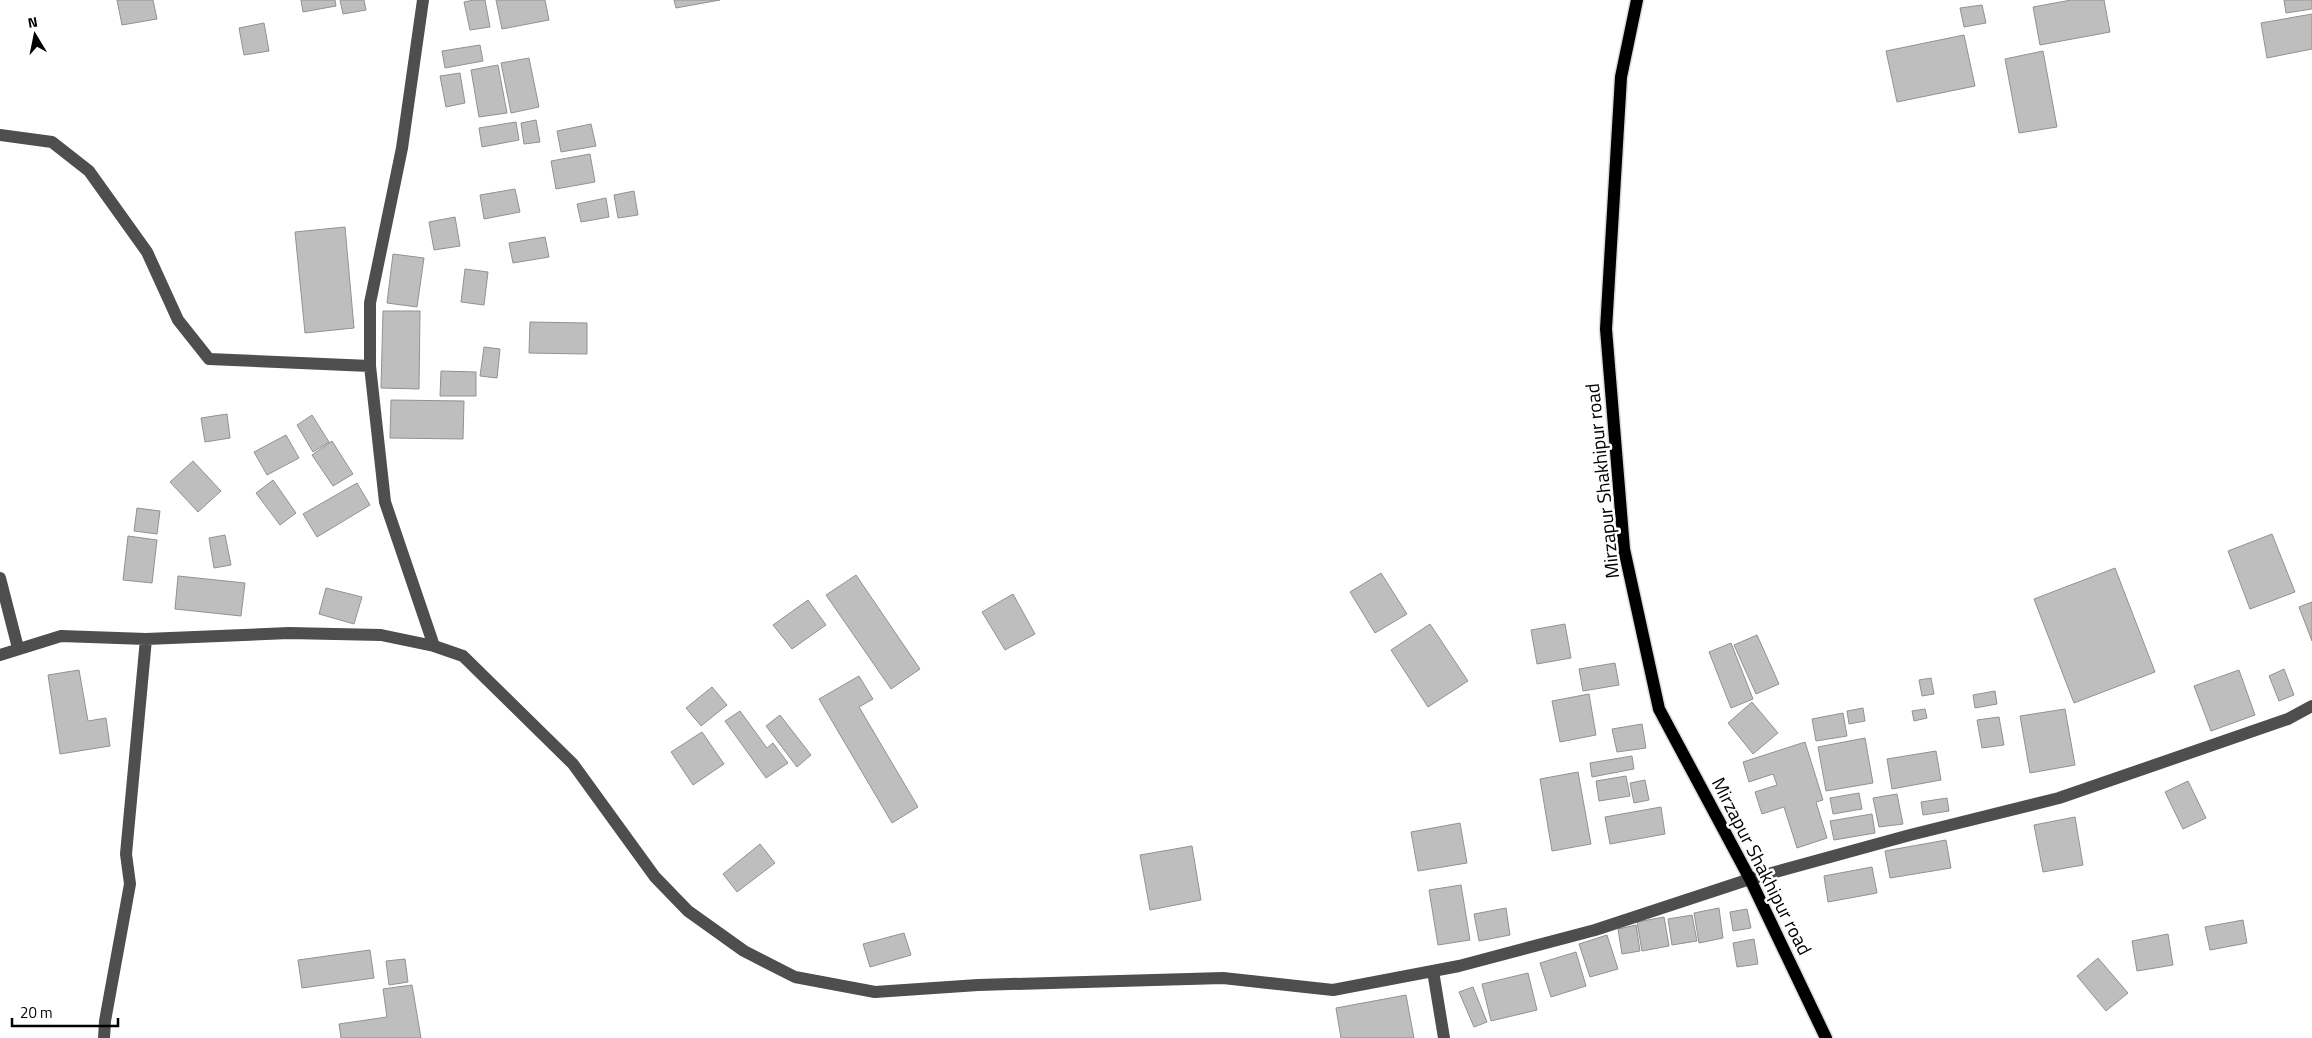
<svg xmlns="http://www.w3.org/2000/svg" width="2312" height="1038" font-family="'Titillium Web',sans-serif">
	<rect width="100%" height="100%" fill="#fff"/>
	<path fill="#bebebe" stroke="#929292" d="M117 0H153L157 19 122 25Z
		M301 0H335L336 6 303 12Z
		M340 0H364L366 10 343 14Z
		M474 0H485L490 27 470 30 464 2Z
		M496 0H545L549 20 502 29Z
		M674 0H720L676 8Z
		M2071 0H2104L2110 32 2040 45 2033 7Z
		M2284 0H2312V9L2286 13Z
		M1982 5 1986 23 1964 27 1960 8Z
		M2312 14V49L2267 58 2261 23Z
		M264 23 269 51 244 55 239 28Z
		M1964 35 1975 86 1897 102 1886 51Z
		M480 45 483 61 445 68 442 51Z
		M2043 51 2057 127 2019 133 2005 59Z
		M529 58 539 107 511 113 501 63Z
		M498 65 507 113 479 117 471 70Z
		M460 73 465 103 446 107 440 76Z
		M536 120 540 142 524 144 521 123Z
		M516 122 519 140 482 147 479 128Z
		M591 124 596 146 561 152 557 131Z
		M590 154 595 182 556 189 551 161Z
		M515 189 520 212 484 219 480 195Z
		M634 191 638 215 618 218 614 195Z
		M606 198 609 217 581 222 577 204Z
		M455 217 460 246 434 250 429 222Z
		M345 227 354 328 305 333 295 232Z
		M545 237 549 257 513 263 509 243Z
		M393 254 424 258 417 307 387 303Z
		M465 269 488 272 484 305 461 302Z
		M383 311H420L419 389 381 388Z
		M530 322 587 323V354L529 353Z
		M484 347 500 349 497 378 480 376Z
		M441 371 476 372V396H440Z
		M391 400 464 401 463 439 390 438Z
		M227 414 230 438 205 442 201 418Z
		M312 415 329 442 313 452 297 425Z
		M286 435 299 458 267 475 254 452Z
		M332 441 353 474 333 486 312 455Z
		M193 461 221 491 198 512 170 482Z
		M273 480 296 513 280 525 256 493Z
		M357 483 370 505 317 537 303 514Z
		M137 508 160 511 157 534 134 531Z
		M2272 534 2295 592 2250 609 2228 551Z
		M225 535 231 565 214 568 209 538Z
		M128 536 157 540 152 583 123 580Z
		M2115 568 2155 672 2074 703 2034 599Z
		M1381 573 1407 614 1375 633 1350 592Z
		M856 575 920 669 891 689 826 595Z
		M178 576 245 583 241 616 175 609Z
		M326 588 362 597 354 624 319 614Z
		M1013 594 1035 634 1005 650 982 612Z
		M808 600 826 625 792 649 773 625Z
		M2312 602V641L2299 607Z
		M1430 624 1468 681 1428 707 1391 650Z
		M1565 624 1571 658 1537 664 1531 630Z
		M1757 635 1779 684 1756 694 1734 645Z
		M1731 643 1753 699 1731 708 1709 652Z
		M1615 663 1619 685 1583 691 1579 669Z
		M2284 669 2294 695 2279 701 2269 676Z
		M79 670 88 721 106 718 110 746 60 754 48 675Z
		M2239 670 2255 715 2211 731 2194 686Z
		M859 676 873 699 859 707 918 807 892 823 819 699Z
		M1931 678 1934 694 1922 696 1919 680Z
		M712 687 727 705 701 726 686 708Z
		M1995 691 1997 704 1975 708 1973 695Z
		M1589 694 1596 735 1560 742 1552 701Z
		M1752 702 1778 733 1753 754 1728 723Z
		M1863 708 1865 721 1849 724 1847 711Z
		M1925 709 1927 718 1914 721 1912 711Z
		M2065 709 2075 765 2030 773 2020 716Z
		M740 711 767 748 773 743 788 763 766 778 725 721Z
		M1843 713 1847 736 1816 741 1812 719Z
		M780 715 811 755 797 767 766 726Z
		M1999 717 2004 745 1982 748 1977 720Z
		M1642 724 1646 748 1617 752 1612 729Z
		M702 732 724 764 693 785 671 752Z
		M1865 738 1873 783 1826 791 1818 747Z
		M1805 742 1823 800 1816 802 1827 838 1797 848 1784 807 1762 814 1755 792 1777 785 1773 774 1749 782 1743 762Z
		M1936 751 1941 780 1892 789 1887 759Z
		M1632 756 1634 769 1592 777 1590 763Z
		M1578 772 1591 844 1552 851 1540 779Z
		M1626 776 1630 796 1599 801 1596 781Z
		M1645 780 1649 800 1634 803 1630 783Z
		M2188 781 2206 818 2183 829 2165 792Z
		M1859 793 1862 809 1833 814 1830 798Z
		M1897 794 1903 824 1879 827 1873 798Z
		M1947 798 1949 811 1923 815 1921 802Z
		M1661 807 1665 834 1610 844 1605 817Z
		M1872 814 1875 833 1834 840 1830 821Z
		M2075 817 2083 865 2043 872 2034 825Z
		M1460 823 1467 863 1418 871 1411 832Z
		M1946 840 1951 868 1890 878 1885 851Z
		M760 844 775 863 737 892 723 874Z
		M1192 846 1201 900 1150 910 1140 855Z
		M1872 867 1877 893 1828 902 1824 876Z
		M1461 885 1470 940 1438 945 1429 890Z
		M1506 908 1510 935 1479 941 1474 914Z
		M1719 908 1723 938 1699 943 1694 913Z
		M1747 909 1751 928 1733 931 1730 912Z
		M1692 915 1697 941 1672 945 1668 919Z
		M1664 917 1669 946 1642 951 1637 922Z
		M2243 920 2247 943 2210 950 2205 927Z
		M1636 925 1640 951 1622 954 1618 929Z
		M904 933 911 955 870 967 863 944Z
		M2168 934 2173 965 2137 971 2132 941Z
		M1607 935 1618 969 1590 977 1579 944Z
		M1754 939 1758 964 1737 967 1733 943Z
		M370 950 374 978 302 988 298 960Z
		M1576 952 1586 986 1551 997 1540 963Z
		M2098 958 2128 993 2106 1011 2077 976Z
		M405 959 408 982 389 985 386 961Z
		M1528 973 1537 1010 1491 1021 1482 984Z
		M412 985 421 1038H341L339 1024 387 1017 383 989Z
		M1473 987 1487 1022 1474 1027 1459 992Z
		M1406 995 1414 1038H1341L1336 1008Z"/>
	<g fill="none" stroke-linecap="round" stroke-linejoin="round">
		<defs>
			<path id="major" d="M1637 0 1621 77 1606 329 1624 549 1659 709 1750 879 1826 1038"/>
		</defs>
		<use href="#major" stroke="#dbdbdb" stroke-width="15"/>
		<path stroke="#4e4e4e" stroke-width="12" d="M423 0 402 148 370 303V366L385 502 434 646
			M0 135 52 142 89 171 147 252 178 320 209 359 370 366
			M0 578 18 648
			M0 655 61 636 146 639 289 633 381 635 434 646 463 656 573 764 655 877 688 911 744 951 795 977 875 992 978 985 1223 978 1333 990 1459 966 1595 930 1750 879 1910 835 2059 798 2288 719 2312 706
			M1433 971 1444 1038
			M104 1038 105 1021 130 884 126 854 146 639"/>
		<use href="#major" stroke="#000" stroke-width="12"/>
	</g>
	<g text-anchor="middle" stroke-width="5" stroke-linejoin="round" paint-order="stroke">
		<g font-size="19" fill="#000" stroke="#fff">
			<text transform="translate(1602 481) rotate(-96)" y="7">Mirzapur Shakhipur road</text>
			<text transform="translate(1762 866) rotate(63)" y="7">Mirzapur Shakhipur road</text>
		</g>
	</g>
	<g transform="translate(35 35) rotate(350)" stroke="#ffffff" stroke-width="4" paint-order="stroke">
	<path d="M0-4L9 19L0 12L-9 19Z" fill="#000000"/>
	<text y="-8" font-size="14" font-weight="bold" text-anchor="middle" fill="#000000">N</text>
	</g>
	<path d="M12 1018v8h106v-8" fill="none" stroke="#000000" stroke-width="2.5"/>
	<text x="20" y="1018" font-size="15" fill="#000000" stroke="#ffffff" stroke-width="4" paint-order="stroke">20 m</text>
</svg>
